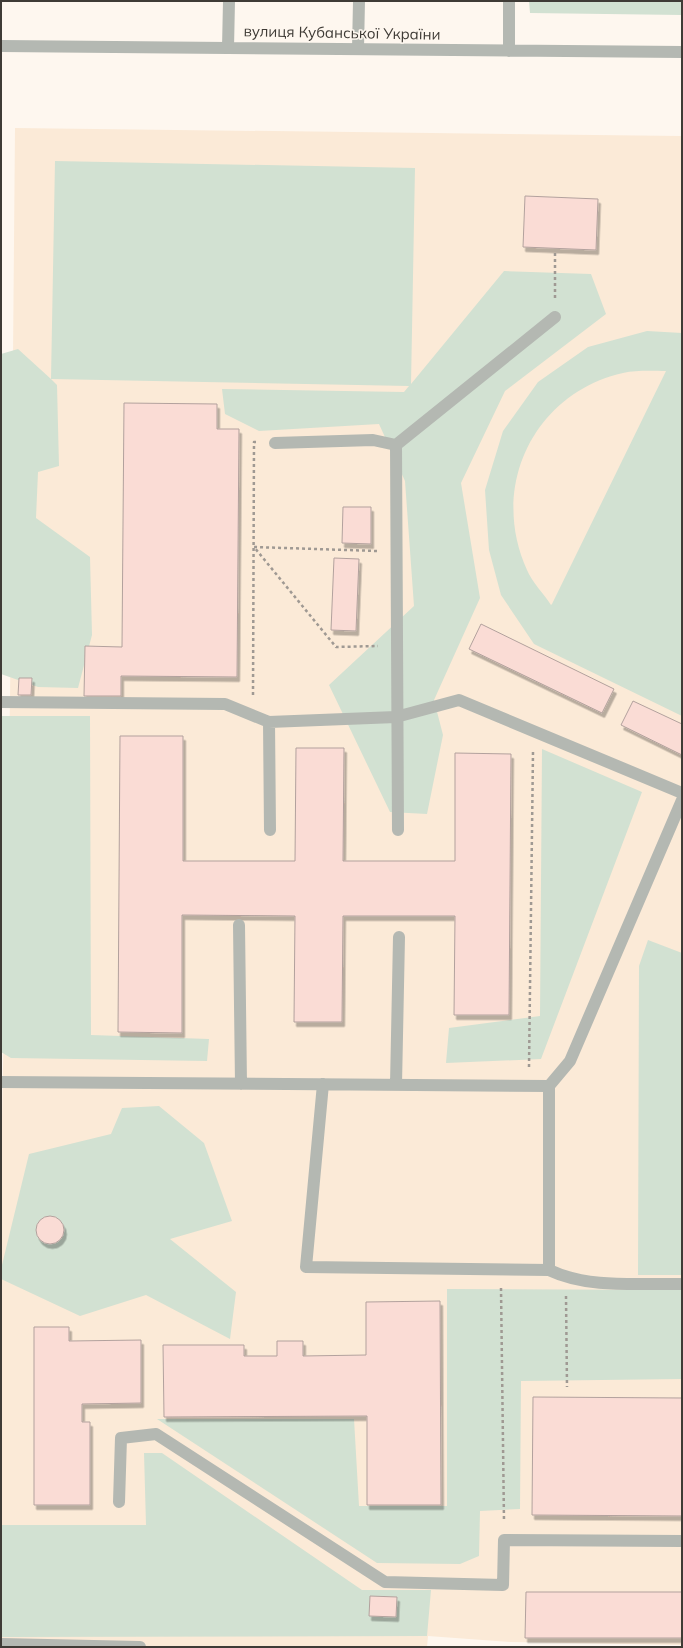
<svg xmlns="http://www.w3.org/2000/svg" width="683" height="1648" font-family="Mulish,sans-serif">
	<defs>
		<filter id="shadow"><feDropShadow dx="2.5" dy="4.5" stdDeviation="0" flood-color="#0004"/></filter>
	</defs>
	<rect width="100%" height="100%" fill="#fef7ef"/>
	<path fill="#fbead7" d="M15 128 682 136V1645L510 1642 428 1636 427 1647H1V1170L10 701Z"/>
	<path fill="#d2e1d2" fill-rule="evenodd" d="M529 1H682V15L530 13Z
		M55 161 415 168 411 384 504 271 591 274 606 314 505 391 461 483 480 598 434 700 443 735 427 814 390 812 329 685 414 606 405 481 379 424 259 431 225 414 222 389 404 392 409 386 51 379 57 385 59 466 38 472 36 518 90 557 92 635 78 688 38 687 1 674V354L18 349 51 379Z
		M647 331 682 333V716L534 644 501 595 489 550 485 490 503 431 538 382 588 347ZM666 371 552 604 551 605C544 594 532 582 527 570 489 487 534 393 623 373 636 370 653 371 666 371Z
		M1 716H90L91 1035 209 1039 207 1061 11 1058 1 1052Z
		M542 749 642 792 541 1059 446 1063 449 1028 540 1016Z
		M648 940 682 953V1275H638L639 966Z
		M159 1106 204 1143 232 1221 170 1239 236 1292 230 1339 146 1295 80 1316 1 1279V1269L29 1154 111 1134 122 1108Z
		M447 1289 682 1290V1379L521 1381 520 1509 480 1511 479 1556 460 1564 377 1563 157 1419H354L359 1506H447Z
		M144 1453H162L362 1590H431L427 1636 1 1637V1525H146Z"/>
	<path fill="#fadcd5" stroke="#b2a19d" filter="url(#shadow)" d="M525 196 598 199 596 250 523 247Z
		M124 403 217 404V429H239L237 677 121 676V696H84L85 646 122 647Z
		M343 507H371V544L342 543Z
		M334 558 359 559 356 631 331 630Z
		M481 624 614 689 602 713 469 649Z
		M19 678H32L31 695H18Z
		M633 701 682 724V755L621 725Z
		M120 736H183V861H295L296 748H344L343 861H455V753L511 754 509 1015H454L455 916H343L342 1022H294L295 916 182 915V1033L118 1032Z
		M36 1230a14 14 0 1 1 28 0a14 14 0 1 1-28 0Z
		M440 1301 441 1505H367V1416L164 1417 163 1345H244V1356H277V1341H303V1356L366 1355V1302Z
		M34 1327H69V1341L141 1340V1403L82 1404V1422H90V1505H34Z
		M533 1397 682 1398V1516L532 1515Z
		M526 1592H682V1638H525Z
		M370 1596 397 1597 396 1617 369 1616Z"/>
	<g fill="none" stroke-linecap="round" stroke-linejoin="round">
		<path stroke="#9f9993" stroke-width="2.5" stroke-dasharray="3 3" stroke-linecap="butt" d="M555 253V299
			M377 551 254 547 336 647 378 646
			M253 695 254 442H256
			M529 1067 533 752
			M501 1288 504 1521
			M566 1296 567 1387"/>
		<path stroke="#b4b8b2" stroke-width="12" d="M1 46 682 52
			M228 48 229 1
			M358 49 359 1
			M509 51V1
			M275 443 373 440 396 445
			M1 702 225 704 269 722 396 717 459 700 682 793
			M269 722 270 830
			M398 830 396 445 555 317
			M239 925 241 1084
			M1 1082 549 1086 570 1061 682 800
			M323 1084 306 1267 549 1270
			M396 1085 399 937
			M549 1086V1270C589 1289 639 1283 682 1284
			M119 1502 121 1438 156 1434 385 1582 503 1585 504 1540 682 1541
			M1 1644 140 1647"/>
	</g>
	<g text-anchor="middle" stroke-width="3" stroke-linejoin="round" paint-order="stroke">
		<g font-size="15" fill="#3f3b36" stroke="#fef7ef">
			<text transform="translate(342 33) rotate(1)" y="5">вулиця Кубанської України</text>
		</g>
	</g>
	<rect width="683" height="1648" fill="none" stroke="#3f3b36" stroke-width="4"/>
</svg>
